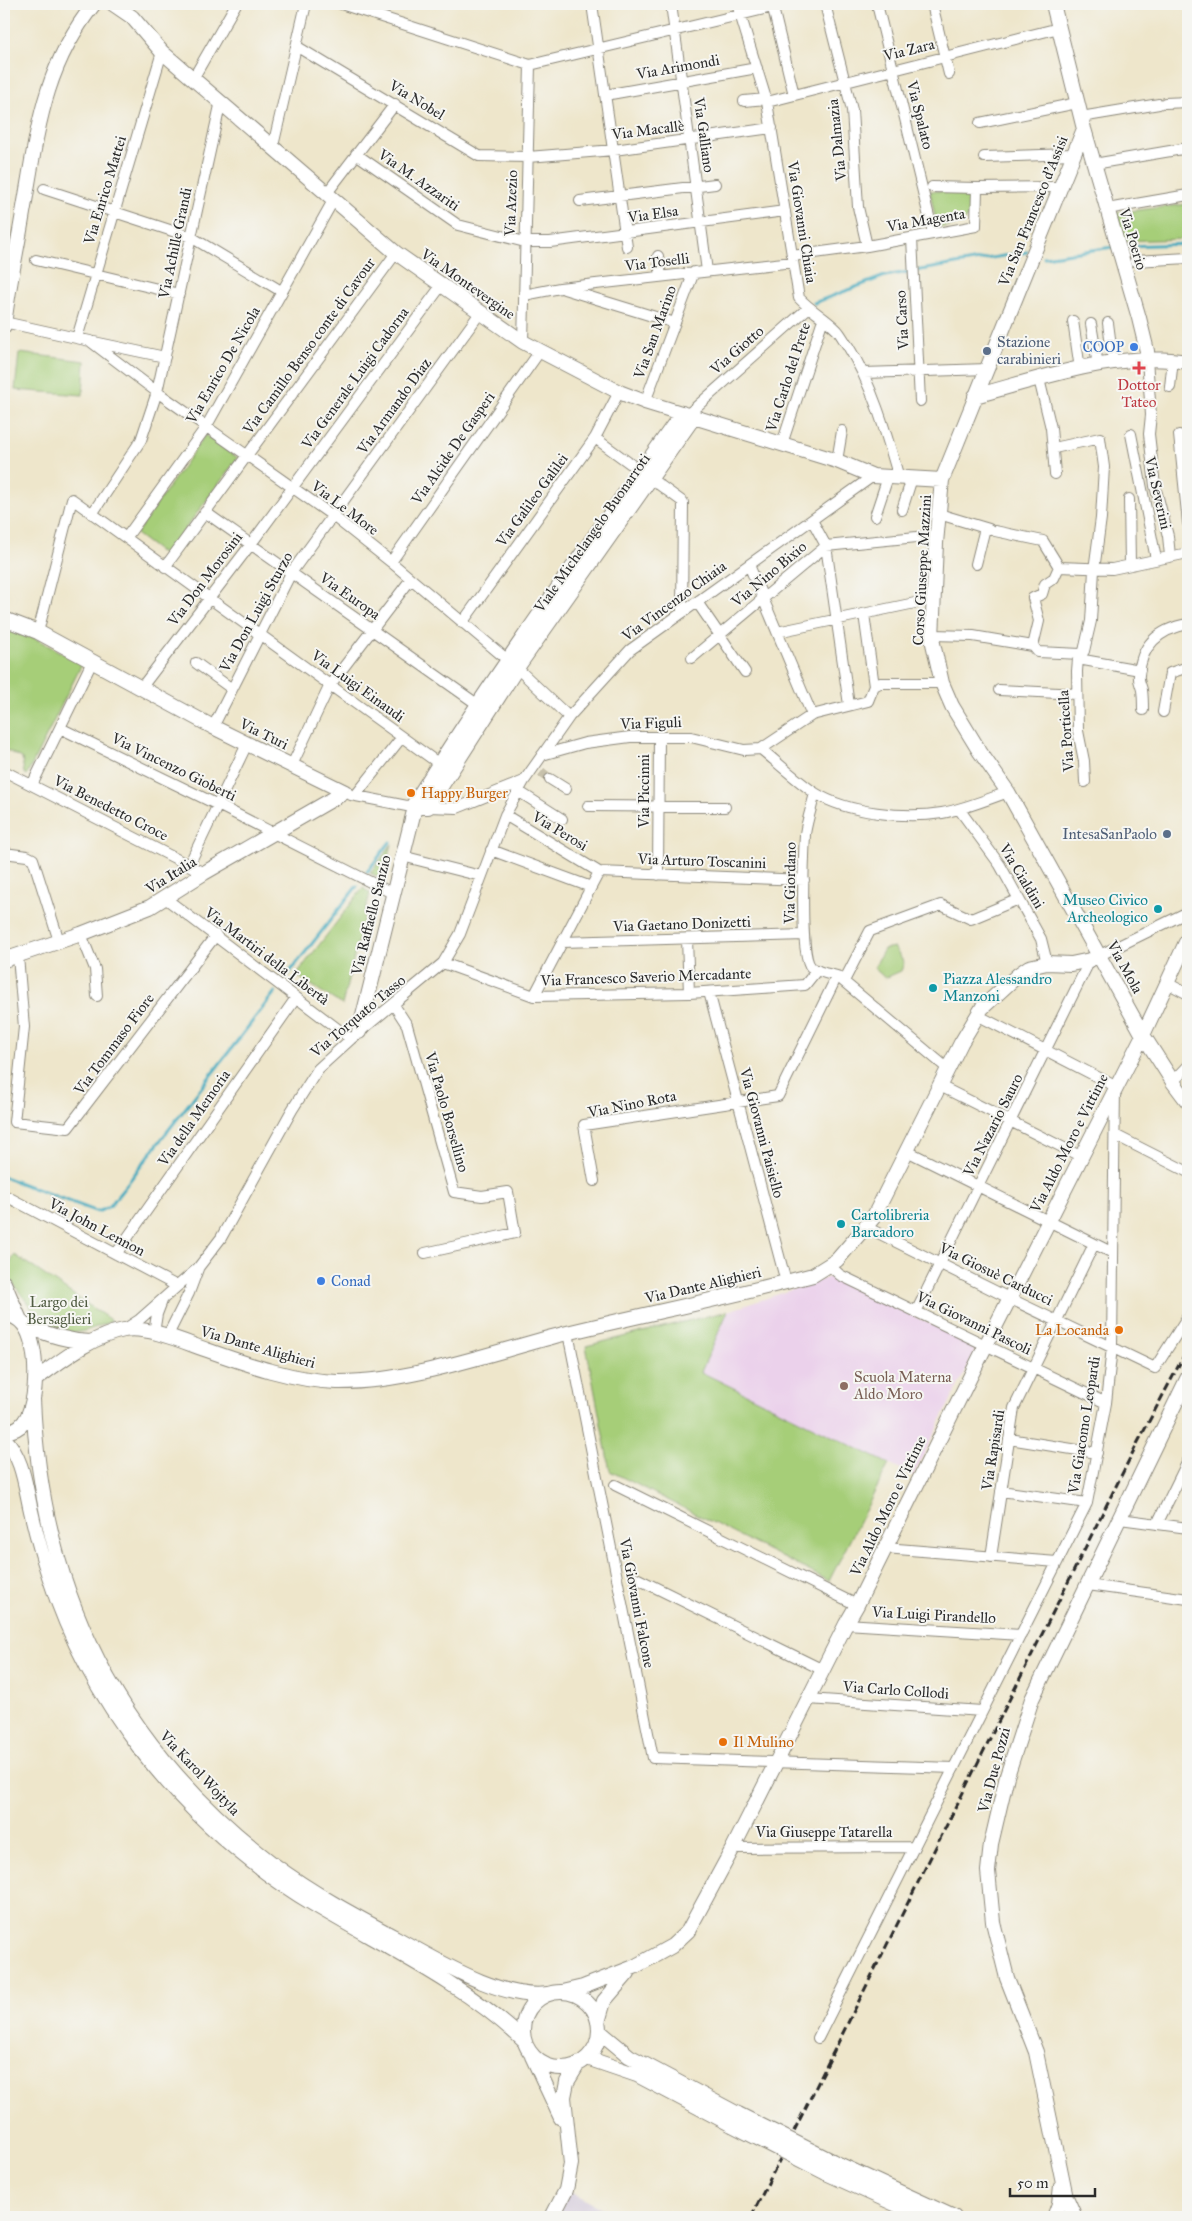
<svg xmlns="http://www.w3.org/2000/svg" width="1192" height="2221" font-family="'IM FELL Great Primer',serif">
	<rect width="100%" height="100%" fill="#f6f6f2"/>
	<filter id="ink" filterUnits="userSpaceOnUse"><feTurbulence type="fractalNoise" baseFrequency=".02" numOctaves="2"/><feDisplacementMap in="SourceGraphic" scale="10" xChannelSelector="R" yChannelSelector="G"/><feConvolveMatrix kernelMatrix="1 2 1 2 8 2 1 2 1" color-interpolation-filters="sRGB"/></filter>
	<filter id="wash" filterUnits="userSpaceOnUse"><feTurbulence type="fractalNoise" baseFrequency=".0096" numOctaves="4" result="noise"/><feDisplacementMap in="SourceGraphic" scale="20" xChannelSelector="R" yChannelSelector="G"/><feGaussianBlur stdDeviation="1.12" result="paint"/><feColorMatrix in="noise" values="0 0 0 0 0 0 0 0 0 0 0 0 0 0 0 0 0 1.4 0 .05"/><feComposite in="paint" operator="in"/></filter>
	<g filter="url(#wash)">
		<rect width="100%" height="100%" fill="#eee6cb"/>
		<path fill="#ebd1eb" d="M830 1277 978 1346 913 1476 700 1372 728 1311Z"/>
		<path fill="#cbbfd5" d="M566 2190 620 2217H553Z"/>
		<path fill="#a6ce78" stroke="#687c52" d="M930 191H971C971 224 968 223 937 228Z
			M1188 204V239L1121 241 1114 213Z
			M19 353 85 361 83 395 15 390Z
			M205 435 238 458 165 556 136 534Z
			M4 629 27 634 82 664 27 775 24 773 22 758 4 749Z
			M392 844 383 879 370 873H371Z
			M363 888 370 893 342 1005 296 975Z
			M894 947 904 963 901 971 885 978 874 968 884 949Z
			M15 1255 112 1321C89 1330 66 1341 43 1324L4 1271Z
			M728 1311 701 1372 889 1464 829 1581 610 1471 586 1346Z"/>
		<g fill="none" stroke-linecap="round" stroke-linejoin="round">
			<path stroke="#3faabf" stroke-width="3" d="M1123 246 1188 244
				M1044 257 1113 247
				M814 303 885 276 1027 252
				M367 872 390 842
				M286 977 357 886
				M4 1177 95 1211H100L110 1206 275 992"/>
		</g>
	</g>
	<g filter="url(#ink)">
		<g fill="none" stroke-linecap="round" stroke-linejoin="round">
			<path stroke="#c7c1ab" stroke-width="10" stroke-dasharray="10 5" stroke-linecap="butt" d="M541 772 550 779"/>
			<defs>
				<path id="street" d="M341 4 530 65
					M592 4 627 247
					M671 4 707 271
					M737 4 767 102 799 298C810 310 825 318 837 330 841 334 844 341 848 346 873 386 886 433 899 478
					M772 4 794 95
					M825 4 852 110 858 207 867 246
					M877 4 933 233
					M932 4 949 74
					M296 46 479 156 528 157 614 150 772 128
					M530 65 785 4
					M194 77 236 4
					M605 95 757 68
					M744 101 766 99
					M767 102 1059 28
					M1165 103 1188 102
					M1081 117 1159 104
					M980 123 1077 103
					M273 146 306 4
					M356 154 458 225 525 242H550L785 211
					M984 157 1073 154
					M1094 164 1188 148
					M932 187 977 188
					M44 189 191 237 281 291
					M327 193 395 104
					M580 201 715 184
					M1107 209 1188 195
					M912 238 920 401
					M658 256 661 276
					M792 256 867 246 976 226 977 188 1059 187
					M36 260 179 294
					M1135 261 1188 258
					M564 289 675 323
					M524 295 560 288 793 262
					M1073 321 1080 369
					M4 322 90 341 157 392 333 516 391 562 517 668 569 717
					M1108 323 1113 361
					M1091 324 1098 365
					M77 338 162 52
					M94 342 165 357
					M523 342 530 65
					M1147 359 1151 415 1149 434 1155 486 1168 536 1170 556
					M864 373 988 369
					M1039 379 1051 428 1055 474
					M1170 387 1173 359
					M645 402 694 272
					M687 415 808 308
					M1131 434 1156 559
					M1179 435 1188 523
					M595 438 683 502 682 613
					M782 444 823 319
					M1054 448 1100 438 1104 467 1101 518 1094 570 1091 621 1084 651 1078 659 1077 671 1078 731 1084 761 1085 782
					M837 461 842 431
					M1129 499 1130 564
					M902 510 912 478
					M205 512 477 704
					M92 514 141 440 157 392 221 101
					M939 514 989 529
					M875 516 888 477
					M812 520 826 546 849 705
					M995 531 1043 541 1059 567 1112 569 1188 553
					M126 538 206 427 334 199
					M391 562 540 351
					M976 564 985 528
					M749 565 812 715
					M165 567 396 253
					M697 602 745 672
					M864 614 874 686
					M462 623 595 438 619 392
					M38 632 72 499 438 763
					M777 632 934 599
					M932 635 973 636 1033 646
					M1033 646 1039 621 1033 598 1042 594 1045 584 1054 578 1059 567
					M1033 646 1038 652 1081 654
					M692 658 826 546 937 535
					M1078 659 1140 670
					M196 663 232 689
					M141 688 251 544 441 286
					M999 690 1077 694
					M1143 710C1143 703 1143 697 1142 690 1141 685 1138 681 1139 675 1141 644 1160 629 1188 624
					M1163 712 1170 673 1188 667
					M213 727 291 573 480 313
					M60 728 218 805 392 893
					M761 749C778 763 796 780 815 793 847 813 905 819 942 813 964 809 986 800 1008 792
					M542 755 585 743 630 737H691L744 750 761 749 812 715 868 701 874 686 880 683H942
					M292 765 330 685 411 579
					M4 771 204 873
					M550 779 566 789
					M32 785 92 662
					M518 791 562 819
					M815 793C812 806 807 820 805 834 804 854 799 956 811 967 817 972 829 974 837 976L948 1069
					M351 795 412 807
					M355 796 402 737
					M588 806 725 807
					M428 807 457 808 524 781
					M959 809 1000 865 1041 939 1047 963
					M505 815 599 872 804 880
					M491 850 591 887
					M4 853 27 856 33 859 59 941
					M402 856 481 876
					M189 865 247 744
					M658 875 659 737
					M165 898 351 1039
					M81 934 95 969 97 996
					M687 939 689 993
					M562 942 804 935
					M18 956 24 1027 14 1122 68 1128 216 935
					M443 963 534 996 689 993 805 985 817 970
					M844 981 870 931 941 905 971 919 1019 899
					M1167 983 1188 994
					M709 992 786 1282
					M534 996 599 872
					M394 1005 407 1025 454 1192 482 1196 508 1192 515 1233 425 1253
					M1173 1082 1188 1066
					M940 1086 1080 1156
					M1115 1135 1188 1172
					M907 1151 1113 1253
					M594 1181 584 1125 778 1096 837 976
					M4 1195 177 1286
					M866 1227 1009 1298 1155 1368 1188 1316
					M116 1254 296 998
					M830 1266 840 1275 1106 1403
					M916 1312 1090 960 1188 912
					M125 1329 139 1320 198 1268 221 1238 292 1110 318 1069 351 1039 443 963 460 934 505 815 524 781 569 717 630 650 873 476
					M154 1333 157 1314 162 1301
					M568 1333 653 1758 954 1768
					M167 1337 189 1293 198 1269
					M1009 1439 1097 1453
					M615 1485 857 1605
					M1001 1491 1087 1503
					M1120 1519 1188 1528
					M1157 1524 1188 1461
					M885 1548 1057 1562
					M991 1557 1014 1408 1094 1244
					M634 1577 823 1670
					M1088 1585 1188 1599
					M846 1624 1021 1635
					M808 1699 982 1711
					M733 1848 914 1847
					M818 2038 1087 1503 1106 1403 1112 1347 1115 1086 977 1015"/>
				<path id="secondary" d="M113 4 132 17 162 52 396 253 523 342 619 392 645 402 837 461 873 476 942 480
					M1053 4 1084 129 1139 318 1147 351V359
					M1084 129 942 480 936 543 932 639 942 683 952 706 980 752 1008 792 1143 1035 1173 1082 1188 1102
					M4 326C8 288 17 251 23 213 37 135 42 69 94 4
					M975 396C1043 378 1118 350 1188 362
					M682 413C590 543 496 671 412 807H428L517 668 694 417
					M4 619 38 632 213 727 345 792
					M4 960 81 934 150 907 204 873 345 792
					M359 1032 415 807
					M4 1283 20 1320
					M4 1314C11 1315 19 1318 24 1325 39 1344 39 1403 24 1422 19 1429 12 1431 4 1432
					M25 1325C47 1335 67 1341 91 1342
					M36 1379C62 1360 92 1336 124 1330 148 1326 184 1342 207 1350 246 1364 295 1381 337 1382 410 1383 496 1351 567 1333 649 1313 731 1297 813 1275L837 1260 873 1218 961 1043 982 1008 1019 974 1029 967 1047 963 1071 964 1090 960
					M33 1399C41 1593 119 1747 273 1864 312 1893 355 1916 398 1939 437 1960 502 2001 548 1994
					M4 1438C23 1458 25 1485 31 1511 36 1533 42 1555 49 1576 69 1639 101 1698 142 1751 190 1813 248 1865 315 1905 387 1948 464 1983 524 2041
					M562 1992 583 1987 634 1967 672 1946 688 1931 733 1848 846 1624 857 1605 986 1345 1143 1035 1188 938
					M523 2030a38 38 0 1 1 76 0a38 38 0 1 1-76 0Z
					M598 2022 604 2001 628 1973
					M599 2031 629 2056 738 2114
					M532 2056 561 2118
					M587 2058 637 2075 732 2125
					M832 2161 954 2217
					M826 2173 924 2217
					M552 2217 566 2190 571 2164 564 2097 567 2082 578 2064
					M1054 2217 1059 2204 1061 2186
					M1075 2217 1066 2197 1036 2052 1007 1978 993 1922 988 1871 991 1844 1007 1776 1032 1699 1188 1377"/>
			</defs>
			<use href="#street" stroke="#8c887b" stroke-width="12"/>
			<use href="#secondary" stroke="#8c887b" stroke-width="16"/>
			<use href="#street" stroke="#fff" stroke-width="10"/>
			<use href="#secondary" stroke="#fff" stroke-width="14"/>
			<path stroke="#2b2b2b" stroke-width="3" stroke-dasharray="8 4" stroke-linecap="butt" d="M751 2217 1138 1442 1188 1348"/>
			<defs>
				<path id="secondary-bridge" d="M738 2114 832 2161
					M732 2125 826 2173"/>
			</defs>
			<use href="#secondary-bridge" stroke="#8c887b" stroke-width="16" stroke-linecap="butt"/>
			<use href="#secondary-bridge" stroke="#fff" stroke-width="14"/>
		</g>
	</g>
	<g fill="#3f7fe0" stroke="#f6f6f2" stroke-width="2">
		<circle cx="1134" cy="347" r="5"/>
		<circle cx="321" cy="1281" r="5"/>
	</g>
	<g fill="#5c6f8a" stroke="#f6f6f2" stroke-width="2">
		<circle cx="987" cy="351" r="5"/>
		<circle cx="1167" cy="834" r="5"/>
	</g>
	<path fill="#e0444e" stroke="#f6f6f2" stroke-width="2" d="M1136.5 360.5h5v5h5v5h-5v5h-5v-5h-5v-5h5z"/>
	<g fill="#e8710a" stroke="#f6f6f2" stroke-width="2">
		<circle cx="411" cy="793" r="5"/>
		<circle cx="1119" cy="1330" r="5"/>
		<circle cx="723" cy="1742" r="5"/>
	</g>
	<g fill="#0f9aa8" stroke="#f6f6f2" stroke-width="2">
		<circle cx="1158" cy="909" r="5"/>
		<circle cx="933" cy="988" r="5"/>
		<circle cx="841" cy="1224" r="5"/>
	</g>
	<circle fill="#8d6e63" stroke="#f6f6f2" stroke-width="2" cx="844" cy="1386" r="5"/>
	<g text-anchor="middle" stroke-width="4" stroke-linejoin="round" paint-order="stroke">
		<g font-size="15" fill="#2b2b2b" stroke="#f6f6f2">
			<text transform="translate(909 50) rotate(-14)" y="5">Via Zara</text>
			<text transform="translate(678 67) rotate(-10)" y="5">Via Arimondi</text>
			<text transform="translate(417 100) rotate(31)" y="5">Via Nobel</text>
			<text transform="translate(920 115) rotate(76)" y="5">Via Spalato</text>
			<text transform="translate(648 130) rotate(-7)" y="5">Via Macallè</text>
			<text transform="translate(704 135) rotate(82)" y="5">Via Galliano</text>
			<text transform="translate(837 140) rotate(-96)" y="5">Via Dalmazia</text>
			<text transform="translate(419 180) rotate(35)" y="5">Via M. Azzariti</text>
			<text transform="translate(105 190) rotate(-73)" y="5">Via Enrico Mattei</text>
			<text transform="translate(511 203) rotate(-88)" y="5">Via Azezio</text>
			<text transform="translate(1033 211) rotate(-68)" y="5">Via San Francesco d'Assisi</text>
			<text transform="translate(653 214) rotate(-8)" y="5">Via Elsa</text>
			<text transform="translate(926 220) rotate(-10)" y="5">Via Magenta</text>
			<text transform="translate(802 222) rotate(81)" y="5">Via Giovanni Chiaia</text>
			<text transform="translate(1133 239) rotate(73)" y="5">Via Poerio</text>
			<text transform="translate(175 243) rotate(-78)" y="5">Via Achille Grandi</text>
			<text transform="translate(657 262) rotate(-7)" y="5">Via Toselli</text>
			<text transform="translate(468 284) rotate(35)" y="5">Via Montevergine</text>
			<text transform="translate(902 320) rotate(-93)" y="5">Via Carso</text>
			<text transform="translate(655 332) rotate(-70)" y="5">Via San Marino</text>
			<text transform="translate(309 346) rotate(-54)" y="5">Via Camillo Benso conte di Cavour</text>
			<text transform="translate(737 350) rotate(-41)" y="5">Via Giotto</text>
			<text transform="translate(223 365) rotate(-60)" y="5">Via Enrico De Nicola</text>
			<text transform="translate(788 377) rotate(-72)" y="5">Via Carlo del Prete</text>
			<text transform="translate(355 378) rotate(-54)" y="5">Via Generale Luigi Cadorna</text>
			<text transform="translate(394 406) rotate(-54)" y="5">Via Armando Diaz</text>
			<text transform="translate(453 448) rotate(-55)" y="5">Via Alcide De Gasperi</text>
			<text transform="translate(1158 493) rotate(77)" y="5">Via Severini</text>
			<text transform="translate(532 500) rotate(-54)" y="5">Via Galileo Galilei</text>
			<text transform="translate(345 508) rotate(37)" y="5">Via Le More</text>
			<text transform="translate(592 533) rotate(-55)" y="5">Viale Michelangelo Buonarroti</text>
			<text transform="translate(922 570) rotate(-87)" y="5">Corso Giuseppe Mazzini</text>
			<text transform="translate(769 574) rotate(-40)" y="5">Via Nino Bixio</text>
			<text transform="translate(205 579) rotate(-53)" y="5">Via Don Morosini</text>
			<text transform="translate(350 596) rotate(35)" y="5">Via Europa</text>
			<text transform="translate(674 601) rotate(-36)" y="5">Via Vincenzo Chiaia</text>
			<text transform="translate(256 612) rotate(-61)" y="5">Via Don Luigi Sturzo</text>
			<text transform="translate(358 686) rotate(36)" y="5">Via Luigi Einaudi</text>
			<text transform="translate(651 723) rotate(-2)" y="5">Via Figuli</text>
			<text transform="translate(1066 731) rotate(-94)" y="5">Via Porticella</text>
			<text transform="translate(264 734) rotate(26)" y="5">Via Turi</text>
			<text transform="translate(174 767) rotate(26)" y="5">Via Vincenzo Gioberti</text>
			<text transform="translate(644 791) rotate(-90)" y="5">Via Piccinni</text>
			<text transform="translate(111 808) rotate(27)" y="5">Via Benedetto Croce</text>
			<text transform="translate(560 831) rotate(31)" y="5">Via Perosi</text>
			<text transform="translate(702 861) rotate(2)" y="5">Via Arturo Toscanini</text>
			<text transform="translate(171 875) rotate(-32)" y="5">Via Italia</text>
			<text transform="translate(1022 876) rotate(59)" y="5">Via Cialdini</text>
			<text transform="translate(790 883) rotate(-89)" y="5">Via Giordano</text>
			<text transform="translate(371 915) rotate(-76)" y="5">Via Raffaello Sanzio</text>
			<text transform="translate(682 924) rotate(-2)" y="5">Via Gaetano Donizetti</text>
			<text transform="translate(267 956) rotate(37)" y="5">Via Martiri della Libertà</text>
			<text transform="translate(1125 967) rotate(61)" y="5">Via Mola</text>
			<text transform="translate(646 977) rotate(-2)" y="5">Via Francesco Saverio Mercadante</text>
			<text transform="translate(358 1016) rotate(-40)" y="5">Via Torquato Tasso</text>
			<text transform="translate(114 1044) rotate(-53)" y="5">Via Tommaso Fiore</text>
			<text transform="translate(632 1104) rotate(-11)" y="5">Via Nino Rota</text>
			<text transform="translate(447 1112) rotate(74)" y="5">Via Paolo Borsellino</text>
			<text transform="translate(194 1118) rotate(-55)" y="5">Via della Memoria</text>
			<text transform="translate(993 1125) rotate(-63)" y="5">Via Nazario Sauro</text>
			<text transform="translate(762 1133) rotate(75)" y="5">Via Giovanni Paisiello</text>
			<text transform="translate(1069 1143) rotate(-63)" y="5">Via Aldo Moro e Vittime</text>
			<text transform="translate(97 1227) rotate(28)" y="5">Via John Lennon</text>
			<text transform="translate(996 1274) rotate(26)" y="5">Via Giosuè Carducci</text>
			<text transform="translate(703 1285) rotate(-13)" y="5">Via Dante Alighieri</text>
			<text transform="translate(974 1323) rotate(26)" y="5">Via Giovanni Pascoli</text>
			<text transform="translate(258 1347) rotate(16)" y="5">Via Dante Alighieri</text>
			<text transform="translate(1084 1425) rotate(-81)" y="5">Via Giacomo Leopardi</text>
			<text transform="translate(993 1450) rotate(-81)" y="5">Via Rapisardi</text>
			<text transform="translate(888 1506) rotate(-64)" y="5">Via Aldo Moro e Vittime</text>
			<text transform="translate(637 1603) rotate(79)" y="5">Via Giovanni Falcone</text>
			<text transform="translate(934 1615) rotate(3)" y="5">Via Luigi Pirandello</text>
			<text transform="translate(896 1690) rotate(4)" y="5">Via Carlo Collodi</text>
			<text transform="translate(994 1770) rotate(-75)" y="5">Via Due Pozzi</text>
			<text transform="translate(200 1773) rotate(47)" y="5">Via Karol Wojtyla</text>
			<text x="824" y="1837">Via Giuseppe Tatarella</text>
		</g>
		<g font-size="15" fill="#4e5e75" stroke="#f6f6f2" text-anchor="start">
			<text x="997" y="347">Stazione<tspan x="997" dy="17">carabinieri</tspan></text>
			<text x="1157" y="839" text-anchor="end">IntesaSanPaolo</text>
		</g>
		<g font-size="15" fill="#366cbe" stroke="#f6f6f2" text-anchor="end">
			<text x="1124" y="352">COOP</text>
			<text x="331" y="1286" text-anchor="start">Conad</text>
		</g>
		<g font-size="15" fill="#be3a42" stroke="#f6f6f2">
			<text x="1139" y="390">Dottor<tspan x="1139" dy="17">Tateo</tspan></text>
		</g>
		<g font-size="15" fill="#c56008" stroke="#f6f6f2" text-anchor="start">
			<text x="421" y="798">Happy Burger</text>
			<text x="1109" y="1335" text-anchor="end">La Locanda</text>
			<text x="733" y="1747">Il Mulino</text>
		</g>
		<g font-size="15" fill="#0d838f" stroke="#f6f6f2" text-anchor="start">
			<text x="1148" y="905" text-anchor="end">Museo Civico<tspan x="1148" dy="17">Archeologico</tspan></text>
			<text x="943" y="984">Piazza Alessandro<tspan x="943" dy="17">Manzoni</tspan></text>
			<text x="851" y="1220">Cartolibreria<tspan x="851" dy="17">Barcadoro</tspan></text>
		</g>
		<g font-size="15" fill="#505c42" stroke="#f6f6f2">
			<text x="59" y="1307">Largo dei<tspan x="59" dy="17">Bersaglieri</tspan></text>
		</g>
		<g font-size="15" fill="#785e54" stroke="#f6f6f2" text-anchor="start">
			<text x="854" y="1382">Scuola Materna<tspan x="854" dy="17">Aldo Moro</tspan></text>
		</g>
	</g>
	<rect width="1192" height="2221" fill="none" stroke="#f6f6f2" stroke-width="20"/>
	<path d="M1010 2188v8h85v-8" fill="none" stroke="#2b2b2b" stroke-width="2.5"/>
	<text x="1017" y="2188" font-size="15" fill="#2b2b2b" stroke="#f6f6f2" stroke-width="4" paint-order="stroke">50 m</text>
</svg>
